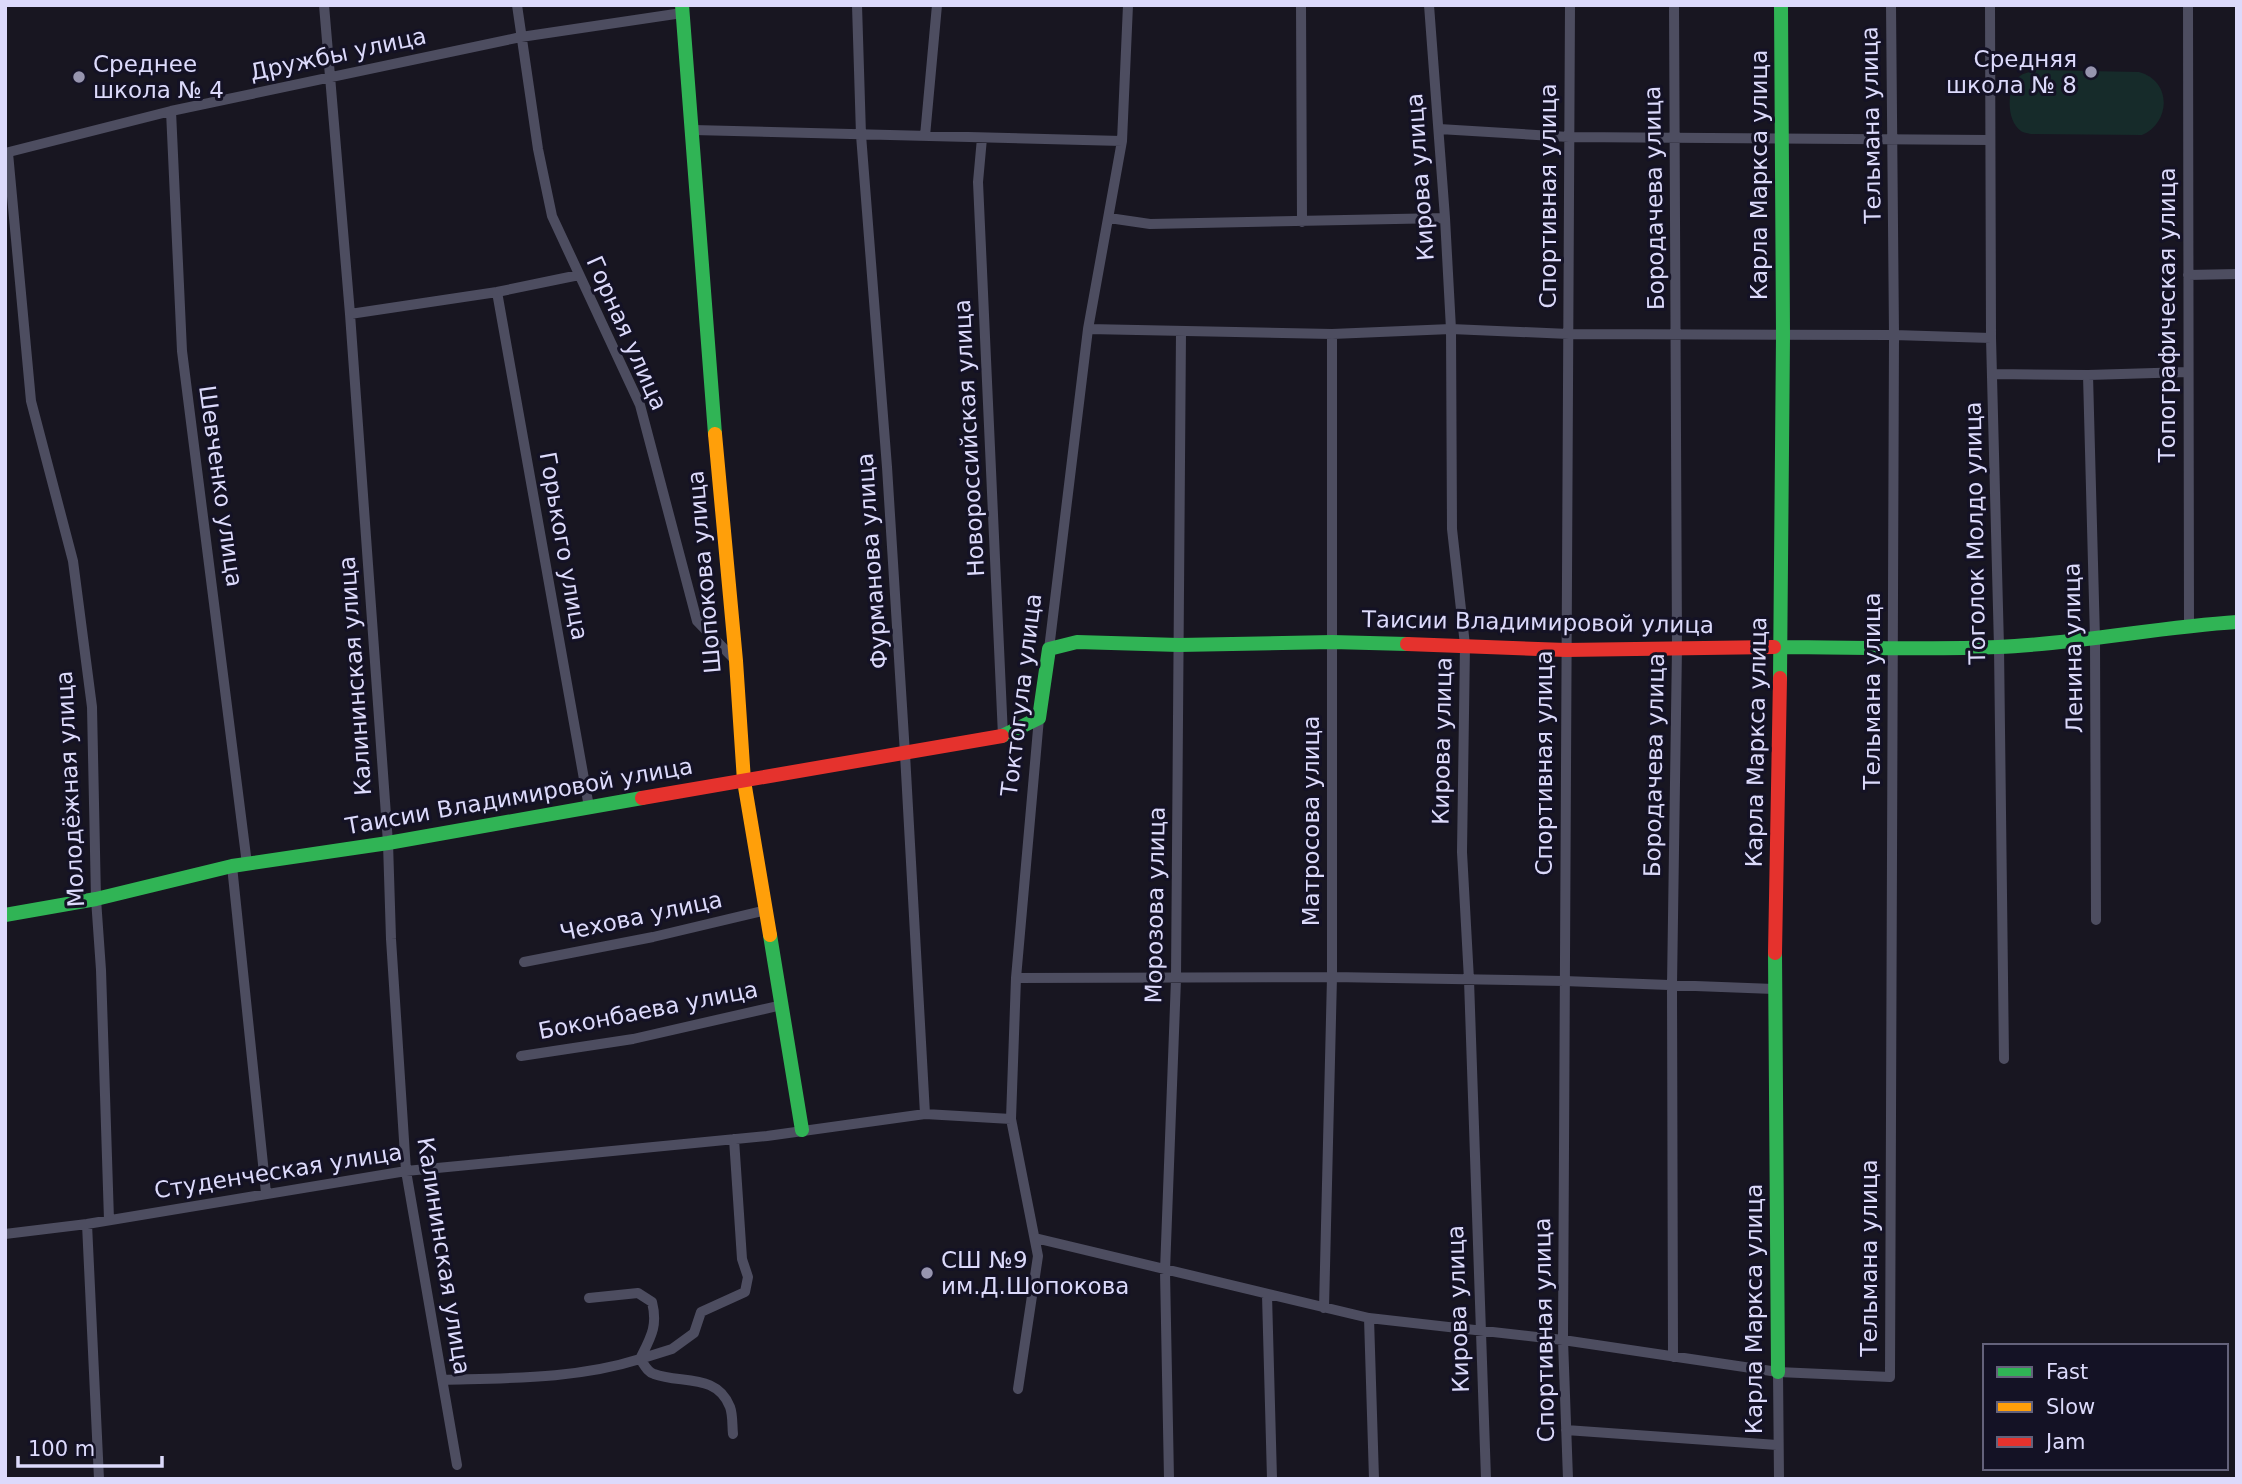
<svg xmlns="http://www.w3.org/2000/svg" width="2242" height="1484" font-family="'DejaVu Sans',sans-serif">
	<rect width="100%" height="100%" fill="#181621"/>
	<path fill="#162b2a" d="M2036 70 2139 72C2172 81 2171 122 2142 135L2032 134C2030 134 2022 132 2021 131 2006 121 2006 87 2020 76 2023 73 2031 72 2036 70Z"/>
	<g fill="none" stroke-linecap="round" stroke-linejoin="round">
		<path stroke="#4d4d60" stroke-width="10" d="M324 5 350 314 388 843 391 939 406 1171 457 1465
			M517 5 538 149 552 216 640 405 697 621 736 661
			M857 5 861 135 887 467 905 754 925 1114
			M1301 5 1302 222
			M1429 5 1445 218 1451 329 1452 529 1465 645 1462 852 1469 980 1486 1479
			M1990 5 1991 338 1999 647 2004 1059
			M2188 5 2189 625
			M171 111 182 351 247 864
			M1439 129 1569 137 1990 140
			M693 130 1122 141
			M925 136 937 5
			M982 138 978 182 1003 736
			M5 153 171 111 521 37 682 13
			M8 153 31 401 73 561 92 707 96 899 101 970 109 1220
			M1109 218 1150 224 1445 218
			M2188 275 2237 274
			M497 292 589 807
			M350 314 497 292 579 275
			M1088 329 1332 334 1451 329 1569 334 1894 335 1991 338
			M1993 374 2088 375 2188 372
			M2088 375 2095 639 2096 920
			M1049 649 1088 329 1122 141 1128 5
			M232 866 266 1193
			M524 962 653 937 767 910
			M1016 978 1332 977 1564 981 1774 989
			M521 1056 633 1039 782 1005
			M87 1224 99 1479
			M5 1234 87 1224 406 1171 767 1136 925 1114 1011 1119
			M1035 1238 1369 1318 1563 1340 1778 1372 1890 1377 1894 335 1891 5
			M1267 1295 1272 1479
			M1324 1308 1332 977V334
			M1369 1318 1374 1479
			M1673 1357 1672 985 1677 647 1674 5
			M1778 1372 1779 1479
			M443 1380C509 1378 577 1379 640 1359 651 1337 658 1326 652 1302L638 1293 589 1298
			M1018 1389 1038 1256 1011 1119 1016 978 1039 718
			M1566 1430 1777 1445
			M733 1434C732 1425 733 1415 730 1407 717 1373 681 1384 654 1374 647 1372 644 1364 640 1359L672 1349 694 1333 701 1312 745 1292 748 1277 742 1259 734 1139
			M1169 1479 1165 1271 1176 979 1181 332
			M1568 1479 1563 1340 1570 5"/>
		<path stroke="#30b455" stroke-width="14" d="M682 5 715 434
			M1774 647C1848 647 1924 650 1998 647 2078 644 2157 627 2237 622
			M1780 678 1783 335 1781 5
			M1002 736 1039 718 1049 649 1077 642 1179 645 1332 642 1407 644
			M5 915 96 899 232 866 388 843 642 798
			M770 935 802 1130
			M1775 953 1778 1372"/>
		<path stroke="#ff9f0a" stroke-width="14" d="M715 434 736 661 744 781 770 935"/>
		<path stroke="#e5322d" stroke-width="14" d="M1407 644 1566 650 1774 647
			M642 798 1002 736
			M1775 953 1780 678"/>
	</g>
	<g fill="#9795af" stroke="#141225" stroke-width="2.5">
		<circle cx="2091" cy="72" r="7"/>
		<circle cx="79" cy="77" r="7"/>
		<circle cx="927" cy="1273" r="7"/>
	</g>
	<g text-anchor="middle" stroke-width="6" stroke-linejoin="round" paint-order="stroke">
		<g font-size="23" fill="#dcdafb" stroke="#141225">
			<text transform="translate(338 54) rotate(-12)" y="8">Дружбы улица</text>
			<text transform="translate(1871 125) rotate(-91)" y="8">Тельмана улица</text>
			<text transform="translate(1759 175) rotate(-90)" y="8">Карла Маркса улица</text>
			<text transform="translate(1420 177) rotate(-94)" y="8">Кирова улица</text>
			<text transform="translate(1548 196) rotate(-90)" y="8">Спортивная улица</text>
			<text transform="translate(1654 198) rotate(-91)" y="8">Бородачева улица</text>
			<text transform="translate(2167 315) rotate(-90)" y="8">Топографическая улица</text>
			<text transform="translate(627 333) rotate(66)" y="8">Горная улица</text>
			<text transform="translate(969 438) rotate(-93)" y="8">Новороссийская улица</text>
			<text transform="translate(221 486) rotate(82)" y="8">Шевченко улица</text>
			<text transform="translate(1975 533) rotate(-91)" y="8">Тоголок Молдо улица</text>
			<text transform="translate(564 546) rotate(80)" y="8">Горького улица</text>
			<text transform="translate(872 561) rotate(-94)" y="8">Фурманова улица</text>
			<text transform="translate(704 572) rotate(-95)" y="8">Шопокова улица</text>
			<text transform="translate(1538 622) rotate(1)" y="8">Таисии Владимировой улица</text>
			<text transform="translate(2073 648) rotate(-91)" y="8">Ленина улица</text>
			<text transform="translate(355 676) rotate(-94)" y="8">Калининская улица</text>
			<text transform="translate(1872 691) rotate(-90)" y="8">Тельмана улица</text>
			<text transform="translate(1021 695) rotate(-83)" y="8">Токтогула улица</text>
			<text transform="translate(1442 741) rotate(-89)" y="8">Кирова улица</text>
			<text transform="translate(1756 742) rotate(-89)" y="8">Карла Маркса улица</text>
			<text transform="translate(1544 763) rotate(-90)" y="8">Спортивная улица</text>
			<text transform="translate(1654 765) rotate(-89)" y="8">Бородачева улица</text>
			<text transform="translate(70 789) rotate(-93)" y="8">Молодёжная улица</text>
			<text transform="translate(519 796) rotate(-10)" y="8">Таисии Владимировой улица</text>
			<text transform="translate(1311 821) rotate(-90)" y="8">Матросова улица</text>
			<text transform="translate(1155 905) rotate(-89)" y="8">Морозова улица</text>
			<text transform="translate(641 916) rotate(-12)" y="8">Чехова улица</text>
			<text transform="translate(648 1010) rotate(-11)" y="8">Боконбаева улица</text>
			<text transform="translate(278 1171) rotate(-9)" y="8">Студенческая улица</text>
			<text transform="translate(444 1256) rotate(81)" y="8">Калининская улица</text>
			<text transform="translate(1869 1258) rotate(-90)" y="8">Тельмана улица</text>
			<text transform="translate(1458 1309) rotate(-92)" y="8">Кирова улица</text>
			<text transform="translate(1754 1309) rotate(-90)" y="8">Карла Маркса улица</text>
			<text transform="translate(1544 1330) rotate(-91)" y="8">Спортивная улица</text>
		</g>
		<g font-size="23" fill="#dcdafb" stroke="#141225" text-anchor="start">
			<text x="2077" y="67" text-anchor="end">Средняя<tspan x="2077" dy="26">школа № 8</tspan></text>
			<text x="93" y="72">Среднее<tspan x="93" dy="26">школа № 4</tspan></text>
			<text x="941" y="1268">СШ №9<tspan x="941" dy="26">им.Д.Шопокова</tspan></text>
		</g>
	</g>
	<rect width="2242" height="1484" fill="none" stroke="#dcdafb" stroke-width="14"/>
	<rect x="1983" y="1344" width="245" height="126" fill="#141225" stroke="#64627b" stroke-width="2"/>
	<rect x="1997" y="1367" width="35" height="10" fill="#30b455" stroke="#64627b" stroke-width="2"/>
	<text x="2046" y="1379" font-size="21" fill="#dcdafb">Fast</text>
	<rect x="1997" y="1402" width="35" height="10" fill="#ff9f0a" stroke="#64627b" stroke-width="2"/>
	<text x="2046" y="1414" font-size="21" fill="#dcdafb">Slow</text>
	<rect x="1997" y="1437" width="35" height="10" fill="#e5322d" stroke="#64627b" stroke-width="2"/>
	<text x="2046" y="1449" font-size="21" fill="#dcdafb">Jam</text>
	<path d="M18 1456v10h144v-10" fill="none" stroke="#dcdafb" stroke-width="3.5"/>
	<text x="28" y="1456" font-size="21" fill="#dcdafb" stroke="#141225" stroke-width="5" paint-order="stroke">100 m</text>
</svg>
